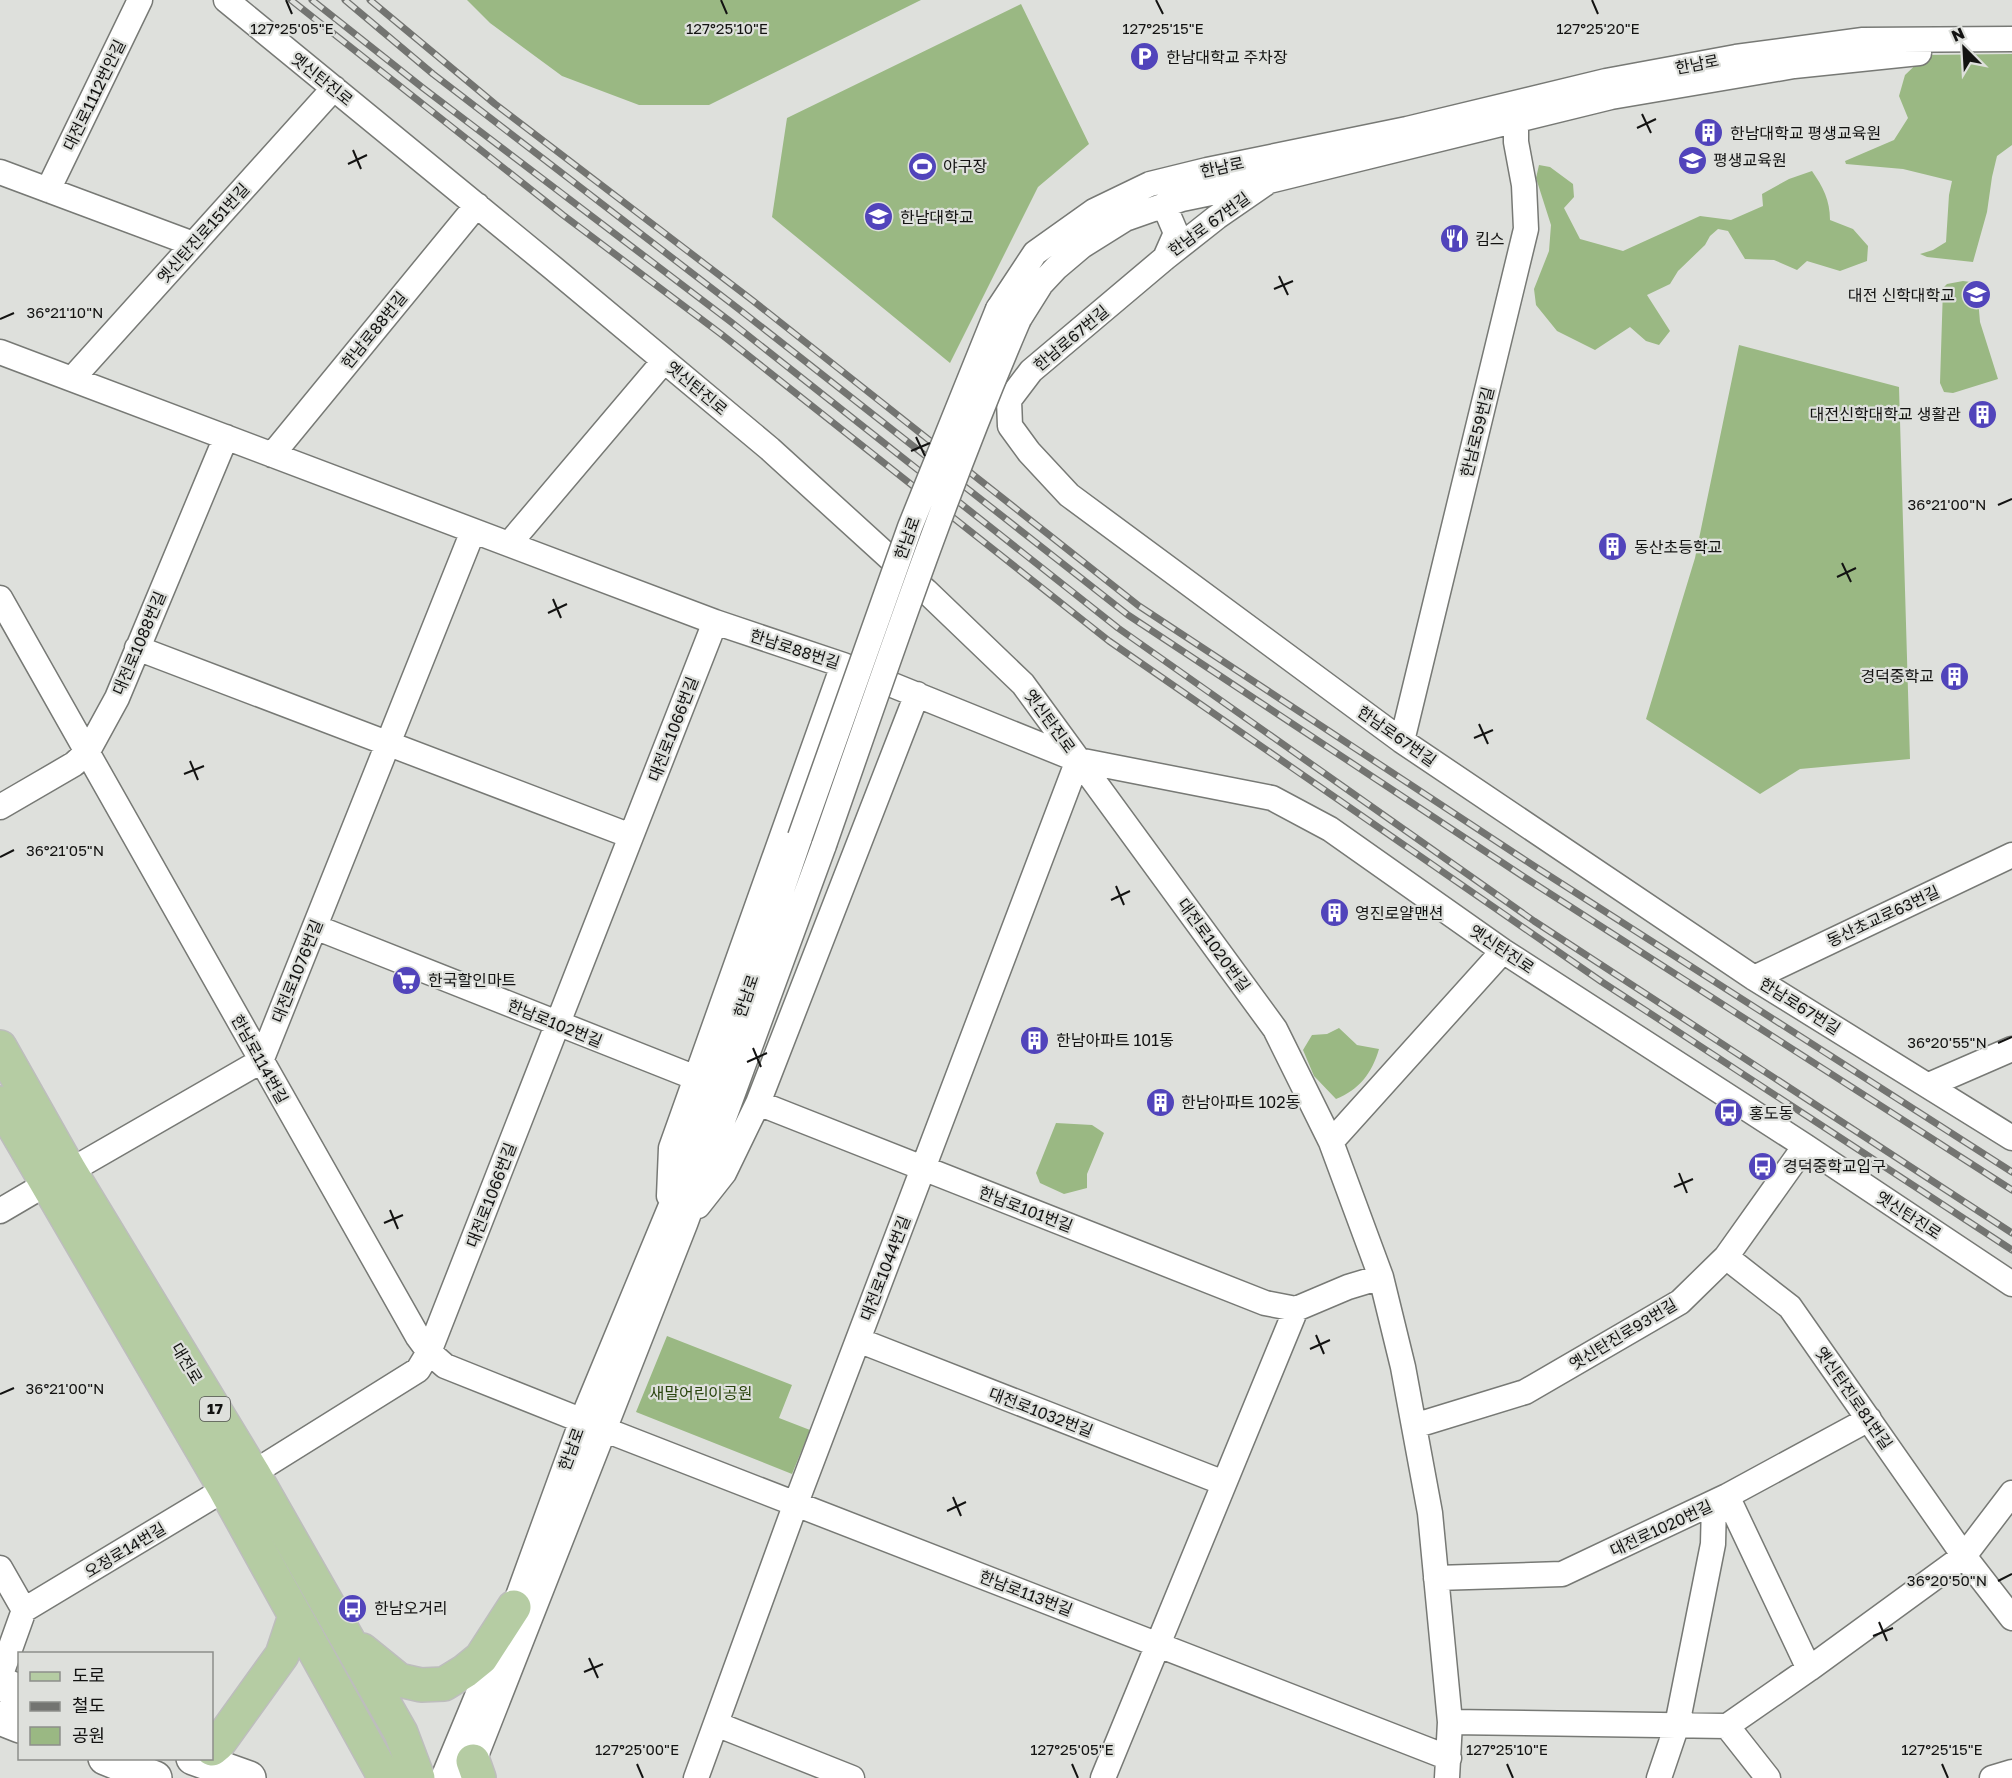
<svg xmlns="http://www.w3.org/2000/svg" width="2012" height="1778" font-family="'Golos Text','Noto Sans KR',sans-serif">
	<rect width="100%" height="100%" fill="#dee0dc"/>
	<path fill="#9ab883" d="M467 0H921L709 105H639L562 76 490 23Z
		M1021 4 1089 144 1038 187 950 363 772 217 787 118Z
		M2012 54V145L1997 156 1992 177 1987 212 1973 262 1927 257 1920 254 1933 250 1946 242 1949 195 1952 181 1903 169 1846 164 1845 161 1894 140 1908 118 1899 96 1905 75 1926 55Z
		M1539 165 1550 167 1573 184 1574 197 1564 208 1580 239 1623 251 1700 216 1731 220 1763 206 1762 194 1789 179 1812 171C1823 187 1830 200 1830 220L1853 229 1868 246 1867 261 1840 271 1807 261 1797 270 1774 260 1745 259 1728 231 1718 229 1710 236 1705 245 1678 271 1670 284 1647 295 1670 331 1659 345 1646 341 1630 327 1595 350 1557 331 1536 305 1534 289 1549 251 1551 225 1536 178Z
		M1963 281 1971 282 1975 287 1978 299 1980 322 1998 379 1953 393 1944 392 1940 383 1943 288 1947 284Z
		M1739 345 1899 387 1910 759 1800 769 1760 794 1646 719 1695 558Z
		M1339 1028 1357 1045 1379 1049C1372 1073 1359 1090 1336 1099L1314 1076 1303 1050 1312 1035 1327 1034Z
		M1056 1123 1092 1125 1104 1133 1087 1174V1188L1064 1194 1040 1183 1036 1173Z
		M667 1336 792 1385 779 1418 810 1430 792 1474 636 1412Z"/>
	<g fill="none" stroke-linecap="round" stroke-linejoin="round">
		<defs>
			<path id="minor" d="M226 0 553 268 770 449 926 591 1023 684 1275 1029 1331 1142 1381 1277 1403 1367 1430 1513 1450 1722 1447 1778
				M0 172 193 244
				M1269 181 1217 217 1165 258 1031 371 1009 400 1010 426 1029 452 1069 495 1402 741 1754 978 2012 1138
				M48 190 140 0
				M1164 205 1176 233 1165 258
				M998 309 1035 253 1094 211 1150 184 1207 170 1407 129 1606 81 1736 57 1863 40 2012 39
				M1019 319 1041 284 1056 268 1082 246 1125 219 1182 199 1269 181 1611 97 1794 66 1919 53
				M0 352 715 622 843 665 1078 760 1272 798 1330 829 1503 951 1805 1146 2012 1284
				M72 379 334 88
				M272 455 477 205
				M509 544 664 361
				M0 598 418 1337 429 1352 445 1366 603 1429 1449 1758
				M137 648 631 836
				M1402 741 1526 229 1524 185 1516 142V121
				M0 807 74 764 88 751 117 698 226 437
				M315 927 696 1078
				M1754 978 2012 855
				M1929 1085 2012 1049
				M758 1103 1265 1303 1296 1309
				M1331 1142 1503 951
				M70 1171 261 1061 473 531
				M669 1196 671 1148 843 665
				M698 1206 724 1173 758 1103 917 694
				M0 1211 46 1184
				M1726 1257 1790 1307 1964 1556 2012 1618
				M858 1340 1224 1483
				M1414 1426 1525 1392 1680 1302 1726 1257 1805 1146
				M253 1473 418 1370 429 1352 715 622
				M1727 1496 1809 1669
				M0 1568 24 1610
				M1436 1578 1562 1574 1727 1496 1869 1419
				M0 1677 24 1610 225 1489
				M1450 1722 1727 1726 1809 1669 1964 1556 2012 1493
				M716 1724 852 1778
				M1727 1726 1768 1778
				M468 1776 685 1224 824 845
				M443 1778 514 1607 582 1420 689 1162 800 837
				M696 1778 796 1503 1078 760
				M1103 1778 1296 1309 1348 1287 1381 1277
				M1659 1778 1677 1725 1713 1544 1714 1503
				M1992 1778 2012 1772"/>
			<path id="secondary" d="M0 1683 20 1692
				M0 1718 20 1726
				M105 1758 155 1778
				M193 1758 249 1778"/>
			<path id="primary" d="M0 1047 70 1171 253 1473 401 1733 418 1778
				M0 1103 225 1489 385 1778
				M362 1650 399 1680 421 1685 444 1684 465 1671 481 1658 514 1607
				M212 1749 218 1744 282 1655 295 1616
				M473 1761 479 1778"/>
		</defs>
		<use href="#minor" stroke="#777975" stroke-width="27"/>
		<use href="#secondary" stroke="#777975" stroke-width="36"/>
		<use href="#primary" stroke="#bdbdbd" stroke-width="36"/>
		<use href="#minor" stroke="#fff" stroke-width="24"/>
		<use href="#secondary" stroke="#fff" stroke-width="33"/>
		<use href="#primary" stroke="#b5cca3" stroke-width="33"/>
		<defs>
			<path id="rail" d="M291 0 563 215 721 334 1109 641 1602 982 2012 1250
				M312 0 423 88 731 322 1118 628 1534 921 2012 1233
				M345 0 433 74 740 310 1128 615 1524 877 2012 1190
				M370 0 495 104 752 300 1139 606 1534 866 2012 1172"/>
		</defs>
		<use href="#rail" stroke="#737471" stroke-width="7"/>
		<use href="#rail" stroke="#dee0dc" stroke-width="4.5" stroke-dasharray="14" stroke-linecap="butt"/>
		<defs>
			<path id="minor-bridge" d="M800 837 910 527 998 309
				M824 845C886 668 945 491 1019 319"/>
		</defs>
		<use href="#minor-bridge" stroke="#777975" stroke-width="27" stroke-linecap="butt"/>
		<use href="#minor-bridge" stroke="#fff" stroke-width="24"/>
	</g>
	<path fill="none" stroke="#131312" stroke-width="2" d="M286 0 292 14M721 0 727 14M1156 0 1163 14M1592 0 1598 14M1642 114 1651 133M1637 128 1656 119M353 150 361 169M348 164 367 155M1279 276 1288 295M1274 289 1293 281M0 319 14 313M916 437 925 456M911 451 930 443M1998 505 2012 499M1842 563 1851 582M1837 577 1856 568M553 599 561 618M548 613 567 604M1479 724 1488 744M1474 738 1493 730M190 761 198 780M184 774 204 766M0 857 14 850M1116 886 1124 905M1111 900 1130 891M1998 1043 2012 1037M753 1048 761 1067M747 1062 767 1053M1679 1173 1687 1193M1674 1187 1693 1179M390 1210 398 1229M384 1223 403 1215M1316 1335 1324 1354M1310 1349 1330 1340M0 1394 14 1388M953 1497 961 1516M947 1511 966 1502M1998 1581 2012 1574M1879 1622 1887 1641M1873 1636 1893 1628M589 1658 598 1678M584 1672 603 1664M637 1764 643 1778M1072 1764 1078 1778M1507 1764 1513 1778M1942 1764 1948 1778"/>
	<defs>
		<symbol id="parking-disc" viewBox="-11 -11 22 22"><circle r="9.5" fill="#5144bb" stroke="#dee0dc"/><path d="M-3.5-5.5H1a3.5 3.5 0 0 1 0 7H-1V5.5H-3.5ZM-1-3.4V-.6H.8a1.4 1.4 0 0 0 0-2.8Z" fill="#fff"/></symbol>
		<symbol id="building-disc" viewBox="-11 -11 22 22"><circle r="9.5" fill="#5144bb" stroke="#dee0dc"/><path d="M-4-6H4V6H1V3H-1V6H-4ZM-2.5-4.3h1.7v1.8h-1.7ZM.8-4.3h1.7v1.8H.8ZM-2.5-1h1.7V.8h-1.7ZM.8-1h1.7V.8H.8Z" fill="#fff"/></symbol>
		<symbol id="university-disc" viewBox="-11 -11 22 22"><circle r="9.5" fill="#5144bb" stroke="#dee0dc"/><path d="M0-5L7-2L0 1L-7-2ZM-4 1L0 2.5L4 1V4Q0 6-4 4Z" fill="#fff"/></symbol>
		<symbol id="stadium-disc" viewBox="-11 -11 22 22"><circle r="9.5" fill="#5144bb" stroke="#dee0dc"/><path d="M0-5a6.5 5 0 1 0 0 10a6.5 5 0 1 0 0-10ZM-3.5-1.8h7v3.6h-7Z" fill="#fff"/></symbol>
		<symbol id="restaurant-disc" viewBox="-11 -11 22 22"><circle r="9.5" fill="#5144bb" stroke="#dee0dc"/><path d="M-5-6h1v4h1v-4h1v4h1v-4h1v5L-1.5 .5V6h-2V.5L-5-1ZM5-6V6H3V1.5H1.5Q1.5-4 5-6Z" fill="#fff"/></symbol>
		<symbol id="supermarket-disc" viewBox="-11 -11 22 22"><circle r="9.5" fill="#5144bb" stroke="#dee0dc"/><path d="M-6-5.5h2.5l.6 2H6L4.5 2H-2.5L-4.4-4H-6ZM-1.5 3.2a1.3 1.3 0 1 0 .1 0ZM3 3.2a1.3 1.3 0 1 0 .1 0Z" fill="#fff"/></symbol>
		<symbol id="bus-disc" viewBox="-11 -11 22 22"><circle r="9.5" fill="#5144bb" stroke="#dee0dc"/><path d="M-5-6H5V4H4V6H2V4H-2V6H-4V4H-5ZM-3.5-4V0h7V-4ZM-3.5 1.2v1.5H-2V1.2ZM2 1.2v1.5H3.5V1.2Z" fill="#fff"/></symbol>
	</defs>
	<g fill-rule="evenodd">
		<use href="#parking-disc" x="1128" y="40" width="33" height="33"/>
		<use href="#building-disc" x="1692" y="116" width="33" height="33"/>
		<use href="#university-disc" x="1676" y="144" width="33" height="33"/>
		<use href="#stadium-disc" x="906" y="150" width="33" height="33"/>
		<use href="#university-disc" x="862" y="200" width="33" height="33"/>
		<use href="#restaurant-disc" x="1438" y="222" width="33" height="33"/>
		<use href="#university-disc" x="1960" y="278" width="33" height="33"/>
		<use href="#building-disc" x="1966" y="398" width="33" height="33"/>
		<use href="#building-disc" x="1596" y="530" width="33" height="33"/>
		<use href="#building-disc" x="1938" y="660" width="33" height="33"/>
		<use href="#building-disc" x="1318" y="896" width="33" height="33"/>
		<use href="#supermarket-disc" x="390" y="964" width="33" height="33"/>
		<use href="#building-disc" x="1018" y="1024" width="33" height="33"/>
		<use href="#building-disc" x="1144" y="1086" width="33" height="33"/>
		<use href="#bus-disc" x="1712" y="1096" width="33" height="33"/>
		<use href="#bus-disc" x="1746" y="1150" width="33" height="33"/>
		<use href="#bus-disc" x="336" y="1592" width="33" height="33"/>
	</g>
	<g text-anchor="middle" stroke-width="4.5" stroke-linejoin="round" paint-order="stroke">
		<rect fill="#dee0dc" stroke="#50504f" stroke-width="1.5" x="200" y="1397" width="30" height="24" rx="4.5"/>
		<g font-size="15" font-weight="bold" fill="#131312">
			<text x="215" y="1414">17</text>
		</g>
		<g font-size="16" fill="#131312" stroke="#dee0dc" text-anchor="start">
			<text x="1166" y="63">한남대학교 주차장</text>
			<text x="1730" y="139">한남대학교 평생교육원</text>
			<text x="1713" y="166">평생교육원</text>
			<text x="943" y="172">야구장</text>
			<text x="900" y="223">한남대학교</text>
			<text x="1475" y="245">킴스</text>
			<text x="1955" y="301" text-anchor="end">대전 신학대학교</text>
			<text x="1961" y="420" text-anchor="end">대전신학대학교 생활관</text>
			<text x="1634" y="553">동산초등학교</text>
			<text x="1934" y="682" text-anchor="end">경덕중학교</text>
			<text x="1355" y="919">영진로얄맨션</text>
			<text x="428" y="986">한국할인마트</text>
			<text x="1056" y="1046">한남아파트 101동</text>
			<text x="1181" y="1108">한남아파트 102동</text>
			<text x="1749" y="1119">홍도동</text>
			<text x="1783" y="1172">경덕중학교입구</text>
			<text x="374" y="1614">한남오거리</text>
		</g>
		<g font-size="16" fill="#131312" stroke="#dee0dc">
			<text transform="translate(1697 64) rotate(-11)" y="6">한남로</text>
			<text transform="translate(322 79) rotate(39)" y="6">옛신탄진로</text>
			<text transform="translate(94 95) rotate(-64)" y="6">대전로1112번안길</text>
			<text transform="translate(1222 167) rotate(-12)" y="6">한남로</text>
			<text transform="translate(1209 224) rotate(-36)" y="6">한남로 67번길</text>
			<text transform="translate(203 233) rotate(-48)" y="6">옛신탄진로151번길</text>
			<text transform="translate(374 330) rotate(-51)" y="6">한남로88번길</text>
			<text transform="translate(1071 338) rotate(-40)" y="6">한남로67번길</text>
			<text transform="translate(697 388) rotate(40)" y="6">옛신탄진로</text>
			<text transform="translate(1477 432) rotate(-76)" y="6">한남로59번길</text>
			<text transform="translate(907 538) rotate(-70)" y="6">한남로</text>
			<text transform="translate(139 643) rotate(-67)" y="6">대전로1088번길</text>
			<text transform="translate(795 649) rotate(18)" y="6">한남로88번길</text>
			<text transform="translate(1050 721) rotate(54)" y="6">옛신탄진로</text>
			<text transform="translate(673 729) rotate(-69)" y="6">대전로1066번길</text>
			<text transform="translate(1397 736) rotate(35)" y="6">한남로67번길</text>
			<text transform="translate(1883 916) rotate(-25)" y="6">동산초교로63번길</text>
			<text transform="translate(1214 945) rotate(54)" y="6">대전로1020번길</text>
			<text transform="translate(1502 949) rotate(34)" y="6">옛신탄진로</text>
			<text transform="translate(297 971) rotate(-68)" y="6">대전로1076번길</text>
			<text transform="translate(746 996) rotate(-71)" y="6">한남로</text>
			<text transform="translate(1800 1006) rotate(32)" y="6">한남로67번길</text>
			<text transform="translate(555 1023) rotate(22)" y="6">한남로102번길</text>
			<text transform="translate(260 1059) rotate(61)" y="6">한남로114번길</text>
			<text transform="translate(491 1195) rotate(-69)" y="6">대전로1066번길</text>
			<text transform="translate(1026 1209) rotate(21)" y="6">한남로101번길</text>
			<text transform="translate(1909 1215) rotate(33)" y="6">옛신탄진로</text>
			<text transform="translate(885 1268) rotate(-69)" y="6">대전로1044번길</text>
			<text transform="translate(1623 1334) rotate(-31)" y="6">옛신탄진로93번길</text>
			<text transform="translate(187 1363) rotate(59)" y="6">대전로</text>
			<text transform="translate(1854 1398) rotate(55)" y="6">옛신탄진로81번길</text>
			<text transform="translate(1041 1412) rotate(21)" y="6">대전로1032번길</text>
			<text transform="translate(571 1449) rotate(-70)" y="6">한남로</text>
			<text transform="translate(1661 1528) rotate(-25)" y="6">대전로1020번길</text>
			<text transform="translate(125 1550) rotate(-31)" y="6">오정로14번길</text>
			<text transform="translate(1026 1593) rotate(21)" y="6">한남로113번길</text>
		</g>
		<g font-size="16" fill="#28430c" stroke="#dee0dc">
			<text x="701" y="1399">새말어린이공원</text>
		</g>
	</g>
	<g font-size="15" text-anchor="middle" fill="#131312" stroke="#dee0dc" stroke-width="4.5" stroke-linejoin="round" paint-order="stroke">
		<text x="292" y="34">127°25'05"E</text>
		<text x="727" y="34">127°25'10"E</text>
		<text x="1163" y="34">127°25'15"E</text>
		<text x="1598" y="34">127°25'20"E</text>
		<text x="65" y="318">36°21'10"N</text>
		<text x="1947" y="510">36°21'00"N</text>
		<text x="65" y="856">36°21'05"N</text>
		<text x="1947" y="1048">36°20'55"N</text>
		<text x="65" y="1394">36°21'00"N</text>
		<text x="1947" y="1586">36°20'50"N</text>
		<text x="637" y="1755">127°25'00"E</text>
		<text x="1072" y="1755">127°25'05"E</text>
		<text x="1507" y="1755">127°25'10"E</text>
		<text x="1942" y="1755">127°25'15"E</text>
	</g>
	<rect x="18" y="1652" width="195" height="108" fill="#dee0dc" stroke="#8d8e8b" stroke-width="1.5"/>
	<rect x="30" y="1672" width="30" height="9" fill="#b5cca3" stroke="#8d8e8b" stroke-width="1.5"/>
	<text x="72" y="1682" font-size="18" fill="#131312">도로</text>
	<rect x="30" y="1702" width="30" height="9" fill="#737471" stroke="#8d8e8b" stroke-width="1.5"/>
	<text x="72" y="1712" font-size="18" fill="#131312">철도</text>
	<rect x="30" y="1727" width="30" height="18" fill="#9ab883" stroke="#8d8e8b" stroke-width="1.5"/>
	<text x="72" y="1742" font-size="18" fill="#131312">공원</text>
	<g transform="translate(1964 48) rotate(336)" stroke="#dee0dc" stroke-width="4.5" paint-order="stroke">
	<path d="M0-4.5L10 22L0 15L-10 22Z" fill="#131312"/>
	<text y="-9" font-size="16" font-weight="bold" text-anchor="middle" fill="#131312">N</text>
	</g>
</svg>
